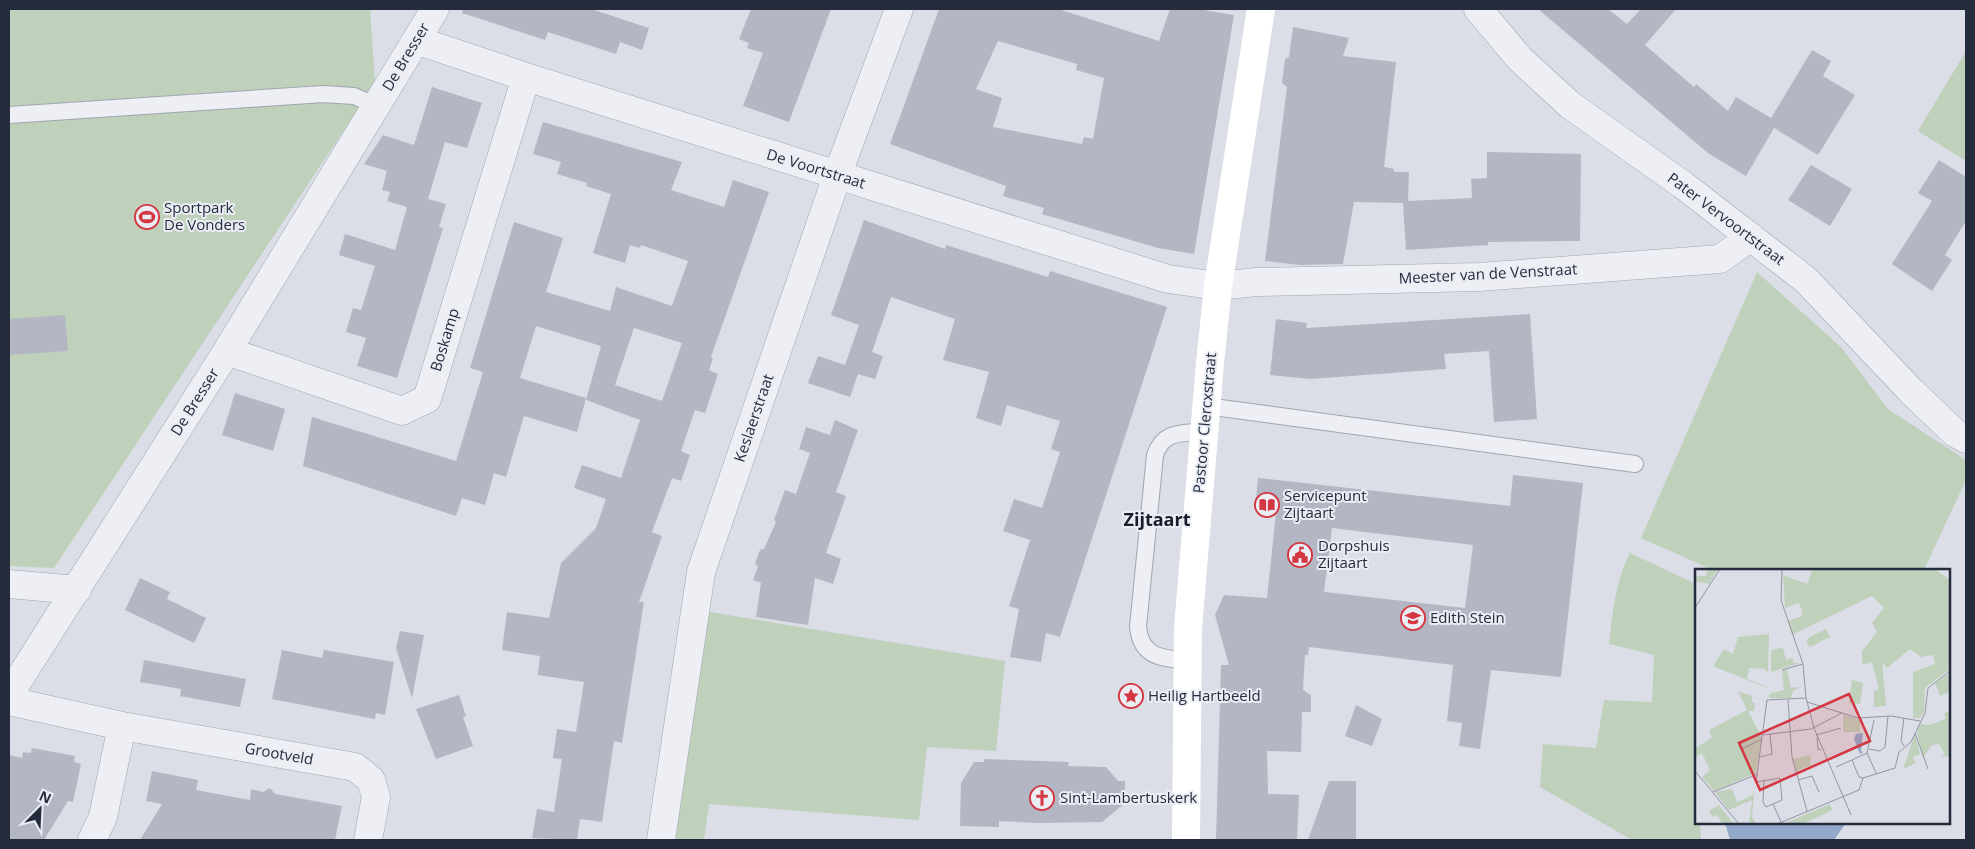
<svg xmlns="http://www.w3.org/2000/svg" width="1975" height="849" font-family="'Open Sans',sans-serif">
	<rect width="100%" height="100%" fill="#dbdee6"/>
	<path fill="#bfd1bb" d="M9 9H370L375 83 54 568 9 566Z
		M1966 51V161L1918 131Z
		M1757 272 1841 347 1888 409 1966 460V480L1924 570H1713L1641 538Z
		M1630 553 1696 584V823H1700L1701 840H1632L1540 787 1543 744 1596 748 1604 700 1652 702 1654 655 1609 644C1613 612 1615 582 1630 553Z
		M704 611 1005 661 996 751 927 747 919 820 709 804 704 840H671Z"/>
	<path fill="#93a9c9" d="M1725 823H1846L1834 840H1730Z"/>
	<path fill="#b2b7c3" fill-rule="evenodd" d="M463 9H591L649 28 642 50 620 42 616 54 548 32 545 40 462 13Z
		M751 9H831L789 122 743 106 763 53 747 48 749 43 739 39Z
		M939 9H1058L1159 41 1170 9H1198L1234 15 1194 254 1158 248 1042 214 1044 208 1003 196 1006 186 890 144ZM998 41 1077 64 1076 70 1104 78 1093 139 1084 137 1082 144 993 127 1002 98 976 89Z
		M1538 9H1608L1627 24 1641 9H1676L1645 45 1694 87 1696 84 1728 111 1736 97 1771 118 1812 50 1831 61 1823 76 1855 95 1818 155 1774 128 1746 176 1708 153Z
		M1293 27 1349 38 1343 56 1396 62 1384 167 1394 169V172H1409L1408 201 1472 198 1471 179 1487 178V152L1581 154 1580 241 1488 242V245L1406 250 1403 203 1354 202 1343 264 1300 265 1265 261 1287 87 1282 83 1285 59 1289 57Z
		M432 87 482 103 467 148 445 142 428 199 446 204 439 227 443 228 397 378 357 366 366 338 346 332 353 308 361 310 375 266 339 255 345 234 395 250 407 207 387 201 390 192 382 190 387 171 364 164 383 135 414 145Z
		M543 122 682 162 671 190 724 207 733 180 769 192 711 357 713 358 709 370 718 374 705 413 695 410 681 451 690 455 681 481 672 478 652 532 662 536 639 602H644L622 743 614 741 602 822 580 819 577 840 532 838 537 809 554 812 562 759 553 758 557 729 576 732 584 682 538 675 540 656 502 650 507 612 549 618 561 563 596 528 606 499 574 488 582 465 621 478 640 420 586 400 601 346 536 326 520 378 586 398 577 432 524 416 506 477 494 473 485 505 462 498 456 516 303 466 312 417 456 461 483 372 470 368 514 222 563 238 546 292 610 311 616 287 672 306 688 261 641 245 640 248 630 245 625 263 593 253 611 194 586 186 587 183 557 174 561 162 533 154ZM634 328 682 343 662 401 615 385Z
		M1939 160 1966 177V221L1945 255 1952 260 1932 291 1892 264 1932 201 1918 193Z
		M1811 165 1852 189 1830 226 1788 200Z
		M864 220 945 249 946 245 1048 277 1050 271 1167 307 1060 637 1046 633 1041 662 1010 657 1019 609 1009 606 1030 540 1003 531 1014 499 1042 508 1060 452 1051 449 1060 421 1007 405 1001 426 976 418 989 372 943 360 955 319 891 297 872 352 883 356 875 379 858 374 850 397 808 383 818 356 845 365 859 325 831 315Z
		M1530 314 1537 419 1494 422 1489 351 1444 354 1446 369 1310 379 1270 375 1276 319 1307 323 1306 328Z
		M65 315 68 351 9 355V319Z
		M235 393 285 409 273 451 222 435Z
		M835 420 858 430 836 492 846 496 826 553 841 559 833 584 815 578 808 625 756 617 761 583 753 580 758 567 755 563 760 550 764 549 776 522 774 520 785 490 796 494 810 453 799 449 806 427 830 435Z
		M1513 475 1583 483 1561 677 1491 670 1480 749 1459 746 1462 723 1447 721 1453 665 1309 647 1308 655H1305L1303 690 1311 695V712H1302L1301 752 1267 751 1268 794 1299 795 1297 840H1216L1221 665H1229L1215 615 1224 595 1267 598 1276 513 1255 511 1258 478 1510 506ZM1332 528 1473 545 1465 608 1324 592Z
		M140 578 170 592 167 599 206 618 194 643 125 610Z
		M400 631 424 635 412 698 396 648Z
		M282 650 322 658 324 650 394 662 385 715 376 713 375 719 272 699Z
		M144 660 246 679 240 707 180 696 181 689 140 682Z
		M459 695 466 716 463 717 473 746 436 759 416 709Z
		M1356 705 1382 719 1372 746 1345 736Z
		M32 748 75 756 74 762 81 764 73 802 68 801 44 840H9V755L22 758 23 752 31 753Z
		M984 759 1069 762 1068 766 1106 767 1118 781H1125V803L1102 822 1036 823 999 821V827L960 826 961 783 974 762H984Z
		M152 771 198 780 196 790 250 800 251 789 263 792 270 788 275 794 342 806 335 840H140L162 804 146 801Z
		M1329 781H1356V840H1308Z"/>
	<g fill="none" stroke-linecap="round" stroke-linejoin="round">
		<defs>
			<path id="lane" d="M9 115 323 94 354 96 377 106
				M1206 406 1635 464
				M1187 661C1161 658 1141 657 1138 627L1155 455C1164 430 1181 434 1204 431"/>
			<path id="street" d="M1478 9 1520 59 1570 105 1683 185 1806 280 1911 391 1955 433 1966 439
				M416 40 526 77 1168 279 1218 286 1256 282 1479 277 1720 259 1751 237
				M227 351 402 411 427 399 526 77
				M9 584 77 590
				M9 695 227 351 435 9
				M9 701 122 726 355 767 371 780 376 797 368 840
				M92 840 103 817 122 726
				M661 840 701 572 837 176 899 9"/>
		</defs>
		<use href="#lane" stroke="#a0a5b0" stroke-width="18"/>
		<use href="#street" stroke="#a0a5b0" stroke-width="29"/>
		<use href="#lane" stroke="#eeeff5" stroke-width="16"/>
		<use href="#street" stroke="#eeeff5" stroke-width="28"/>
		<path stroke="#fff" stroke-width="28" d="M1186 840 1188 628 1210 363 1218 286 1261 9"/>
	</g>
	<defs>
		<symbol id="stadium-ring" viewBox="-11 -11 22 22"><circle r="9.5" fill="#eaedf4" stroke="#d43741" stroke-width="1.5"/><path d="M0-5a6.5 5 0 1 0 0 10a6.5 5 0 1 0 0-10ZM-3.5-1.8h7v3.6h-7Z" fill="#d43741"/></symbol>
		<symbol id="library-ring" viewBox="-11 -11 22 22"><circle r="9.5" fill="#eaedf4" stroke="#d43741" stroke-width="1.5"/><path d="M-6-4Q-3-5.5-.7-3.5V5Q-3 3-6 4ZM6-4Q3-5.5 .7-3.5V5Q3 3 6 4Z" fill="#d43741"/></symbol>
		<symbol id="civic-ring" viewBox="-11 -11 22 22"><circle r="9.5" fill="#eaedf4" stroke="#d43741" stroke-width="1.5"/><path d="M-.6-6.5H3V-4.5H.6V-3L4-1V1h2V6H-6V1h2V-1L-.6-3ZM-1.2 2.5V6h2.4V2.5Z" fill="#d43741"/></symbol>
		<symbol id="school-ring" viewBox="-11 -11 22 22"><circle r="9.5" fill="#eaedf4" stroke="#d43741" stroke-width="1.5"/><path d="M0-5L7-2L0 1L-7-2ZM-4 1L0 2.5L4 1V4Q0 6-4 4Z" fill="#d43741"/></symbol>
		<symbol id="sight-ring" viewBox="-11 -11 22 22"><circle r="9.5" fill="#eaedf4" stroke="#d43741" stroke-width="1.5"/><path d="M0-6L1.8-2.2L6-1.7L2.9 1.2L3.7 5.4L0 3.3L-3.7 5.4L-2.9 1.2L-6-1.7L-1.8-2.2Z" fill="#d43741"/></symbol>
		<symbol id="church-ring" viewBox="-11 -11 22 22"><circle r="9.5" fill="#eaedf4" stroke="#d43741" stroke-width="1.5"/><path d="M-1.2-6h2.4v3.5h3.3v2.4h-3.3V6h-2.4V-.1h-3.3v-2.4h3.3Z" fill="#d43741"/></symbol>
	</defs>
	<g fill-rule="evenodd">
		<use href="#stadium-ring" x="133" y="203" width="28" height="28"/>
		<use href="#library-ring" x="1253" y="491" width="28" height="28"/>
		<use href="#civic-ring" x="1286" y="541" width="28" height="28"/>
		<use href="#school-ring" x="1399" y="604" width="28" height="28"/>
		<use href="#sight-ring" x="1117" y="682" width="28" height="28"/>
		<use href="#church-ring" x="1028" y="784" width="28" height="28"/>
	</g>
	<g text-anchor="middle" stroke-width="4" stroke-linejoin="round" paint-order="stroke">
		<g font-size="15" fill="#242b3d" stroke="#eaedf4">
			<text transform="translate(406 57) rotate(-59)" y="5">De Bresser</text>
			<text transform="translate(816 169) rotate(17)" y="5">De Voortstraat</text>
			<text transform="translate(1726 219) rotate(37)" y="5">Pater Vervoortstraat</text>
			<text transform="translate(1488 274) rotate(-3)" y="5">Meester van de Venstraat</text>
			<text transform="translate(445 340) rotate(-73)" y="5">Boskamp</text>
			<text transform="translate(195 402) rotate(-58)" y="5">De Bresser</text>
			<text transform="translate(754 418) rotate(-71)" y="5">Keslaerstraat</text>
			<text transform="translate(1205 423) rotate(-85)" y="5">Pastoor Clercxstraat</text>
			<text transform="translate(279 754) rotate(10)" y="5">Grootveld</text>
		</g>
		<g font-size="15" fill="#242b3d" stroke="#eaedf4" text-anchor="start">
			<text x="164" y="213">Sportpark<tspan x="164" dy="17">De Vonders</tspan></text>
			<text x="1284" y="501">Servicepunt<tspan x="1284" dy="17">Zijtaart</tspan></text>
			<text x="1318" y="551">Dorpshuis<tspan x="1318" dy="17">Zijtaart</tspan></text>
			<text x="1430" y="623">Edith Stein</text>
			<text x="1148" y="701">Heilig Hartbeeld</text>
			<text x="1060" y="803">Sint-Lambertuskerk</text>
		</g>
		<g font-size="18" font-weight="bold" fill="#171d2d" stroke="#eaedf4">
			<text x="1157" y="526">Zijtaart</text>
		</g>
	</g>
	<g transform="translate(1695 569)">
		<rect width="255" height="255" fill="#dbdee6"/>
		<path d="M13 0H23L14 15 0 12V7H11ZM118 0H240L255 11V100L230 119 229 143 225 149H218V103L240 95 238 86 226 88 215 80 192 99 187 93 191 137 179 138V122L184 120 177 93 167 96V82L182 63 177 54 189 39 177 27 97 66 93 52 107 47V42L104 34 90 39 88 6 112 15ZM131 60 135 68 115 78 111 72 115 68ZM74 65 73 104 70 100 54 99 52 110 72 118V119L18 97 29 80 38 85 43 68ZM88 79 91 91 97 89 99 94H105L76 103V81ZM92 100 96 119 106 118 98 122 96 129H74V125L89 121 87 102ZM255 104V123L245 127 240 114ZM157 111 168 114 165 135 154 134ZM43 122 57 127V133L60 134 59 142H53L67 169 61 204 19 222 7 208 15 201 7 184 0 188V179L17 169 14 161 52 141ZM255 142V188L246 187 250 185 244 175 237 176 228 189 222 164 225 155 235 156 246 152 251 149 249 144ZM148 145 165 151V163H148ZM220 165 225 185 218 188 221 194 208 200ZM116 186 115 197 103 201 104 209 98 190ZM60 213 57 248 61 255H54L57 231 34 241 20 223 37 220 42 233 58 226ZM135 235 137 241 130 245 107 255H88ZM24 236 37 253 39 255H28L22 246 18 248 14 242Z" fill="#bfd1bb"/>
		<path d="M168 164 166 182 168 183 165 185 159 170 161 165Z" fill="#93a9c9"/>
		<path fill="none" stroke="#9296a2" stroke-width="1" d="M87 0 86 31 108 95 111 129 119 159 156 246M0 39 25 0M87 101 108 95M93 131 97 188 112 242M112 133 163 149 196 147 225 152M220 164 233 200M68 166 116 160 147 144M121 166 146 159M122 168 123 180 126 181M209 177 206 172 209 149M47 180 67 170M174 180 185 182 190 178 193 147M172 184 181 204M65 188 77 185 75 165M141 198 157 191M0 202 44 255M168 209 200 199 204 183 216 173 230 144 233 119 255 102M168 209 164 208 157 191 172 184 179 151M69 211 68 233 71 238 78 235 86 253M103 211 117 207 124 223M18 223 63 205M78 235 87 231 85 209 61 213 72 131 111 129M82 255 164 221 168 209"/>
		<path fill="#d43741" fill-opacity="0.15" stroke="#d43741" stroke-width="2.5" d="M154 125 175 172 65 221 44 174Z"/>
		<rect width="255" height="255" fill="none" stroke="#242b3d" stroke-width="2.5"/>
	</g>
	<rect width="1975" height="849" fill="none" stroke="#242b3d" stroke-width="20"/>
	<g transform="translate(40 809) rotate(24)" stroke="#eaedf4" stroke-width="4" paint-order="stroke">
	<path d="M0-4L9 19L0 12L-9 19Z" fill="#242b3d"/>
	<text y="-8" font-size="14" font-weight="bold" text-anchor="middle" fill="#242b3d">N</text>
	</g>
</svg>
